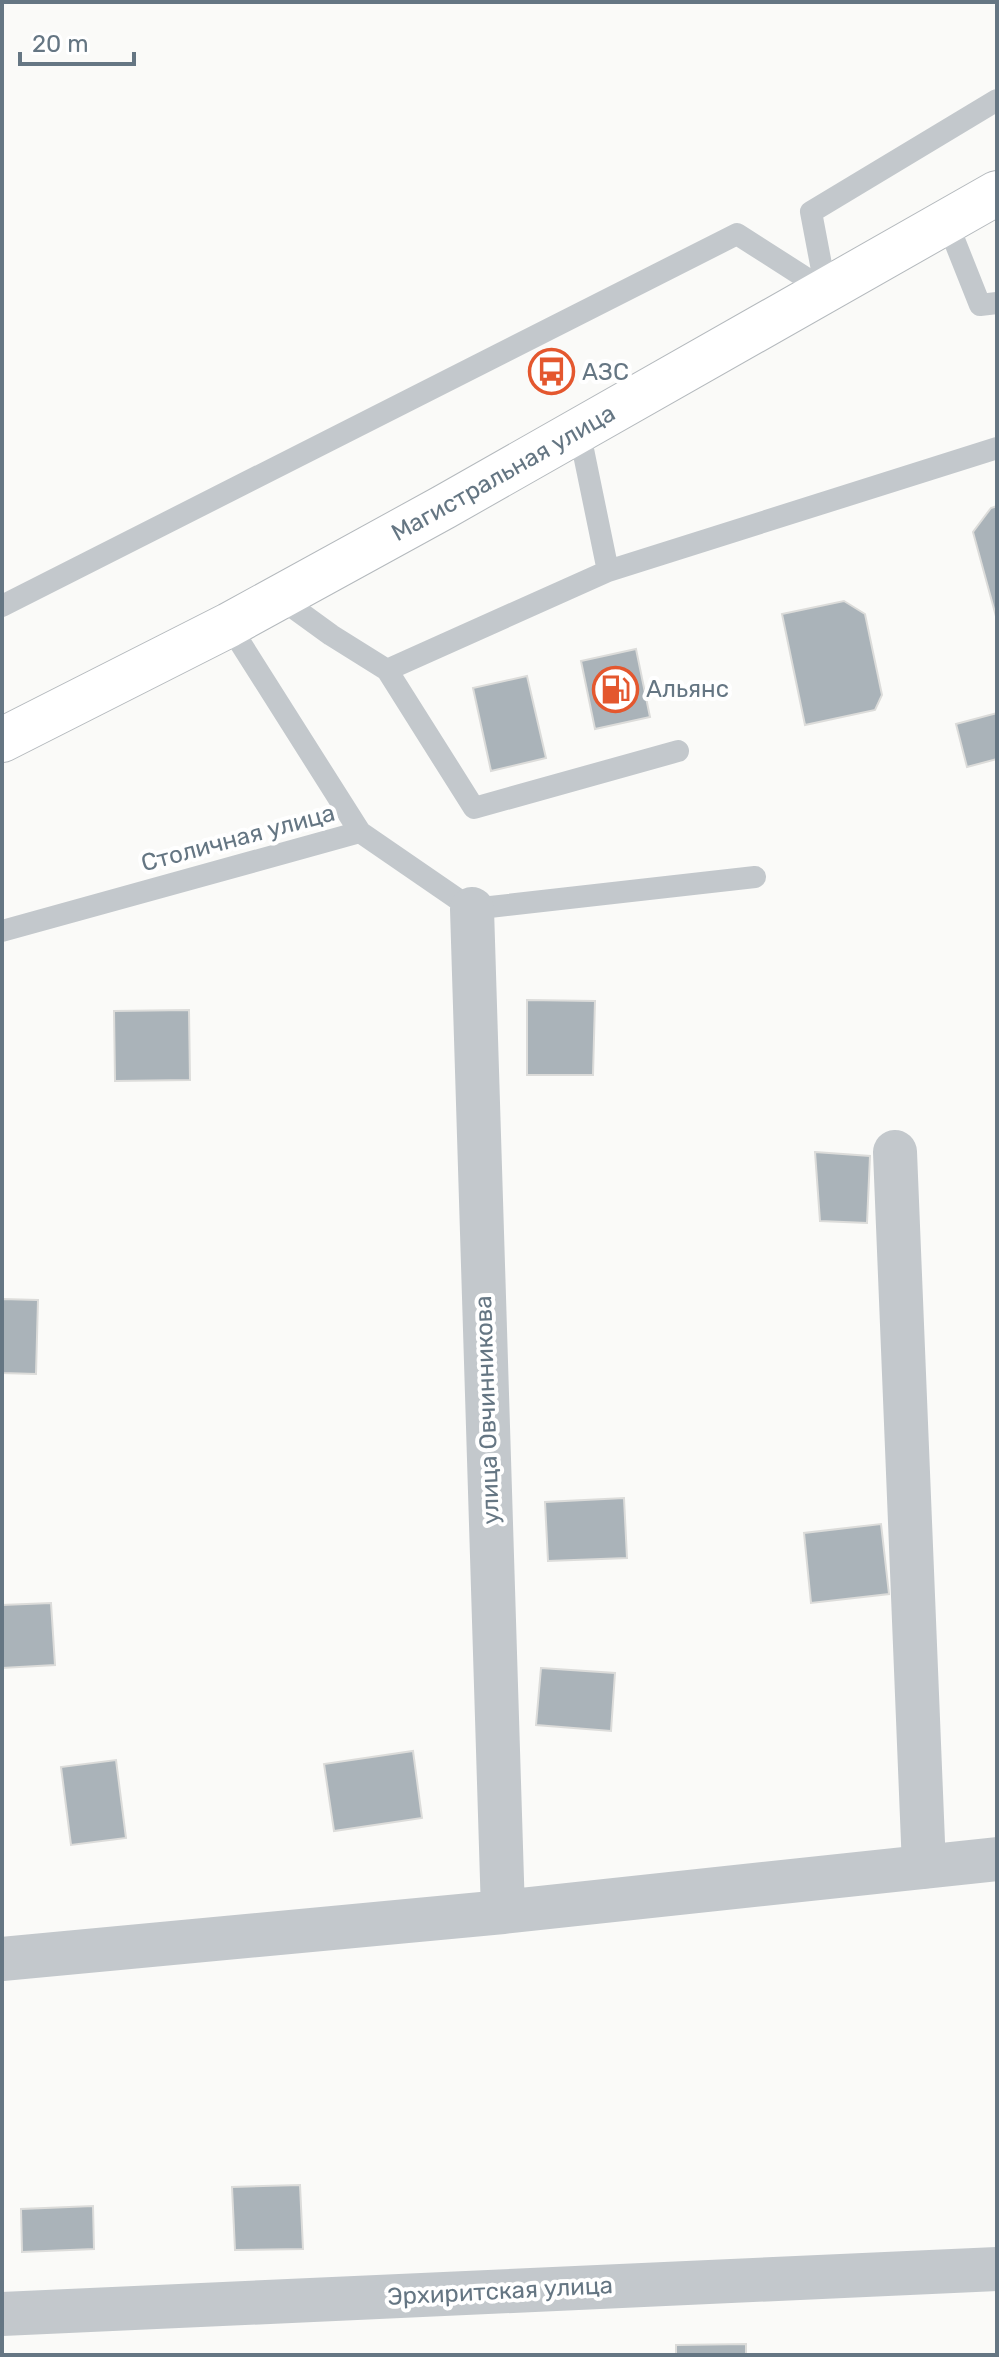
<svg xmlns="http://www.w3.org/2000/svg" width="999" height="2357" font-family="Rubik,sans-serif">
	<rect width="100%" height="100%" fill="#fafaf8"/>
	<path fill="#aab3b9" stroke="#dcdcda" stroke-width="2" d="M997 506V620L973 532 991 508Z
		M844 601 865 614 882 695 875 710 805 725 782 614Z
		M636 649 650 717 595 729 581 661Z
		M527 676 546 758 491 771 473 688Z
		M997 713V759L967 767 956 724Z
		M527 1000 595 1001 593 1075H527Z
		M189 1010 190 1080 115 1081 114 1011Z
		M815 1152 870 1156 867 1223 820 1221Z
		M2 1299 38 1300 36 1374 2 1373Z
		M624 1498 627 1558 548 1561 545 1502Z
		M881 1524 889 1594 811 1603 804 1533Z
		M51 1603 55 1665 2 1668V1605Z
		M541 1668 615 1673 611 1731 536 1725Z
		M413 1751 422 1818 334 1831 324 1764Z
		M116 1760 126 1838 71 1845 61 1767Z
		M300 2185 303 2249 235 2250 232 2187Z
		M93 2206 94 2249 22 2252 21 2209Z
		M746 2344V2355H676V2345Z"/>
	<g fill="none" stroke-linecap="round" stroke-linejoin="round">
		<defs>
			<g id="highway">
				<path id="s1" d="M2 740 229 625 444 507 997 193"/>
			</g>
		</defs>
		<use href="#highway" stroke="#b4b9bd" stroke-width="46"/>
		<path stroke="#c3c8cc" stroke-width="22" d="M947 222 980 305 997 303
			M826 291 811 212 997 100
			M579 430 608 571
			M280 598 331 635 387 670
			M2 606 737 234 826 291
			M229 625 360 832
			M678 751 474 808 387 670 608 571 997 448
			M2 931 360 832 472 909 755 877"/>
		<path stroke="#c3c8cc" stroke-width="44" d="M472 909 503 1912
			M895 1152 924 1867
			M2 1959 503 1912 997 1859
			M2 2314 997 2269"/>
		<use href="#highway" stroke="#fff" stroke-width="44"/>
	</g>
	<defs>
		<symbol id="bus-ring" viewBox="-11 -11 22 22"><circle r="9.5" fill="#fff" stroke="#e4572e" stroke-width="1.5"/><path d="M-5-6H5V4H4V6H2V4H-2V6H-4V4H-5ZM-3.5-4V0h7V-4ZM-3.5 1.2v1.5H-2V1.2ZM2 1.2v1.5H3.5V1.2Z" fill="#e4572e"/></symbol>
		<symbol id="fuel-ring" viewBox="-11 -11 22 22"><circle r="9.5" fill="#fff" stroke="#e4572e" stroke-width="1.5"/><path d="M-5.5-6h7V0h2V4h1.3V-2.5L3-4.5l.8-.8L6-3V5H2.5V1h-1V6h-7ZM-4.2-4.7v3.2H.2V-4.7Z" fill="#e4572e"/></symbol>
	</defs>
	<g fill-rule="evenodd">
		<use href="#bus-ring" x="526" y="346" width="51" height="51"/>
		<use href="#fuel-ring" x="590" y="664" width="51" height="51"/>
	</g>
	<g text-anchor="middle" stroke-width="8" stroke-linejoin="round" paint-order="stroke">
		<g font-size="24" fill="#657683" stroke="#fff" text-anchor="start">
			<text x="582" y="380">АЗС</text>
			<text x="646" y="697">Альянс</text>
		</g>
		<g font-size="24" fill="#657683" stroke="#fff">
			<text dy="8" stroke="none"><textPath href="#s1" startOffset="568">Магистральная улица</textPath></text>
			<text transform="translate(238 838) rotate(-15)" y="8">Столичная улица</text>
			<text transform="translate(487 1410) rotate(-92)" y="8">улица Овчинникова</text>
			<text transform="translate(500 2291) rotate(-3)" y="8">Эрхиритская улица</text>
		</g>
	</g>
	<rect width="999" height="2357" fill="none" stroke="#657683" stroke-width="8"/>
	<path d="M20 52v12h114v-12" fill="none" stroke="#657683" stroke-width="4"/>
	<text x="32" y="52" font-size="24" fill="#657683" stroke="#ffffff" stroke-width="6" paint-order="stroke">20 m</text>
</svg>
